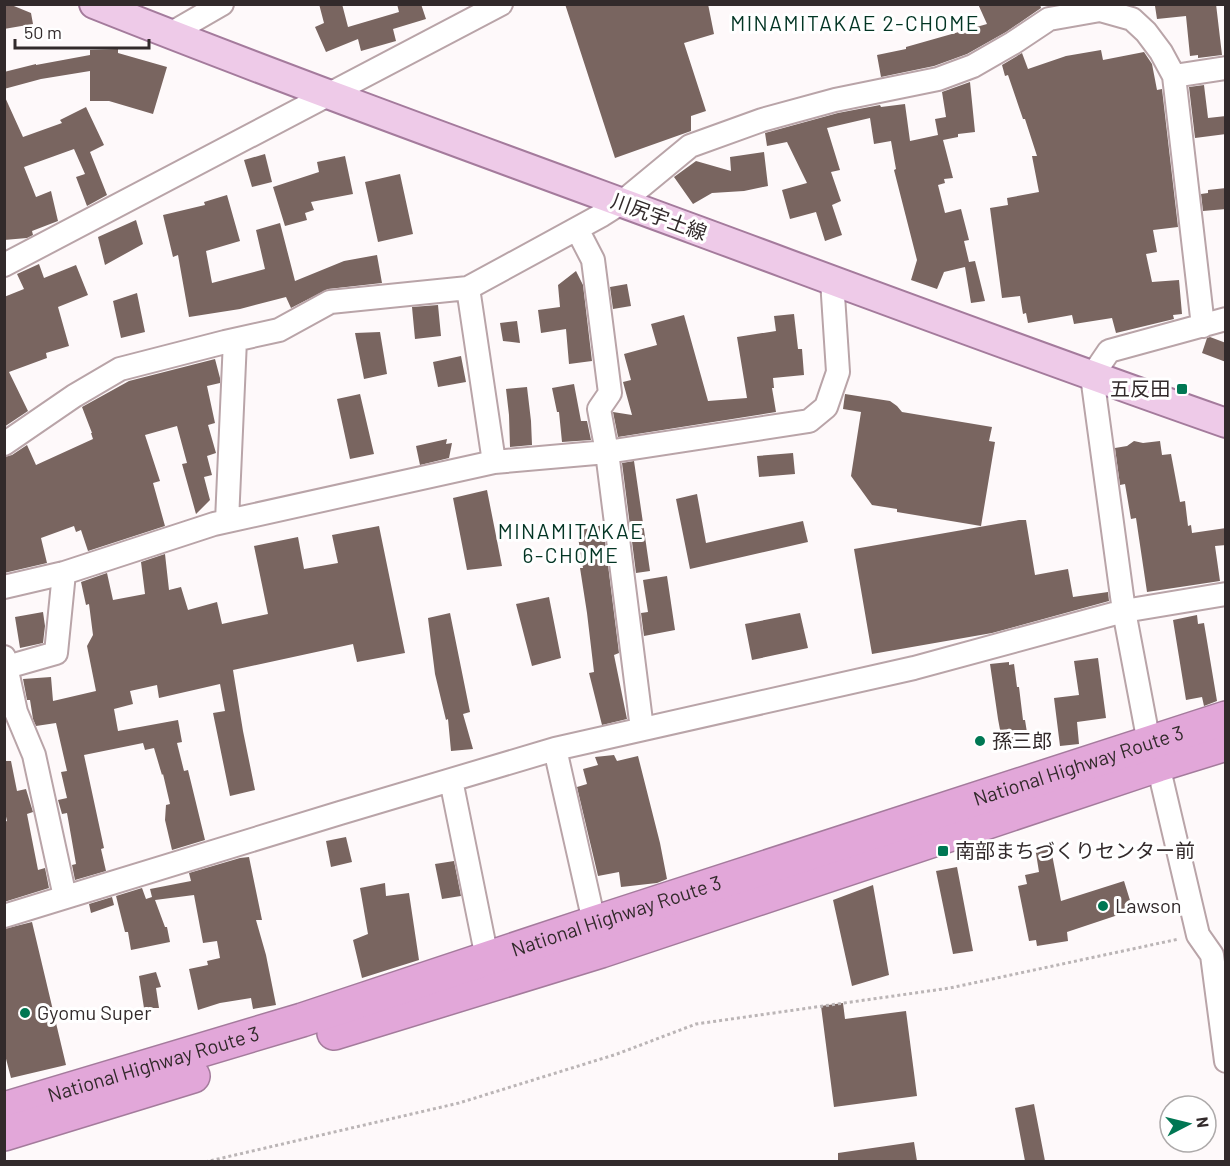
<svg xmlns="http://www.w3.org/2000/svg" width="1230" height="1166" font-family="Barlow,'Noto Sans JP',sans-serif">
	<rect width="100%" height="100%" fill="#fef9fa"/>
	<path fill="#796560" d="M4 4H9L31 13 33 24 4 29Z
		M319 4H342L348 27 399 12 397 4H421L426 19 393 29 396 41 361 51 358 39 326 52 315 27 324 23Z
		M565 4H708L714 34 684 43 706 111 691 116V131L615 158Z
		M978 4H1040L1041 8 1006 32 967 54 934 66 881 77 877 55 906 49V47L987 24Z
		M1165 4H1216L1222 55 1198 58V55L1190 56 1186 16 1157 19 1155 6Z
		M118 49V53L167 67 153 114 109 101H90V71L41 79 4 89V72L36 64V65L90 55V50Z
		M1101 50 1103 60 1144 52 1152 64 1157 90 1162 89 1178 227 1153 230 1157 252 1146 254 1152 282 1179 280 1182 314 1173 315 1174 319 1116 333 1112 318 1074 324 1072 315 1028 323 1026 313 1023 314 1020 296 1002 298 990 208 1008 205 1007 198 1039 192 1032 156H1037L1025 119H1023L1008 75 1005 76 1002 65 1022 53 1028 69 1066 56Z
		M970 82 975 132 958 134V137L943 140 953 178 944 179 945 183 938 185 945 213 961 209 969 240 964 241 969 262 975 261 985 301 971 303 965 267 944 272 937 289 911 280 917 260 894 170 896 169 891 141 874 144 870 118 827 128 840 170 831 172 841 201 832 205 842 235 825 241 816 212 790 219 782 190 807 183 787 142 767 146 765 133 838 113 880 105 881 107 905 104 910 141 938 135 935 119 946 117 942 92Z
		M1204 85 1208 118 1226 116V134L1195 138 1189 87Z
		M4 95 23 137 62 123 60 120 86 107 104 145 90 152 107 195 87 206 76 177 85 174 74 149 24 167 36 197 51 191 58 221 32 231 33 235 27 238 4 240Z
		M764 152 768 186 744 191 712 193 693 204 674 177 696 161 731 171 730 157Z
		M265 154 272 182 252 187 244 160Z
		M345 156 353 194 311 202 314 210 305 213 307 220 285 226 273 187 319 172 317 162Z
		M400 174 413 234 378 242 365 182Z
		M1226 188V209L1203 211 1201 194 1208 193V190Z
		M227 195 240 241 206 251 212 283 265 269 256 230 280 223 295 281 344 261 377 255 382 283 328 289 291 308 286 297 240 309 189 317 178 255 173 257 163 215 205 205 204 202Z
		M136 220 143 244 105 265 98 237Z
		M39 264 44 278 76 265 88 295 58 307 69 346 46 353 47 358 9 372 28 411 4 427V297L24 289 17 274Z
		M576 271 583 285 592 361 569 364 566 329 541 333 538 310 560 307 558 285Z
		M627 284 631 306 613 309 610 287Z
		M137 293 145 332 121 338 113 301Z
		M438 305 441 336 415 339 412 307Z
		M794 314 798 349H802L804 375 773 378 774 388H772L776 412 618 437 613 412 632 415 623 382 631 380 624 354 657 345 651 324 684 315 708 401 747 398 737 337 776 331 774 316Z
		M517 321 520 343 503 341 500 323Z
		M380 332 387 374 364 379 355 333Z
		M1210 337 1226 343V362L1202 353 1207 338Z
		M461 356 466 382 438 387 433 362Z
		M215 359 220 378V383L207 386 215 423 208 425 216 453 207 456 212 475 204 477 210 500 196 514 182 464 187 463 177 426 145 435 160 481 153 483 165 526 88 551 81 530 76 532 74 526 41 538 47 563 4 573V457L12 455 27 445 36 465 93 439 91 433H92L82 407 129 381Z
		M574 384 581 421H587L591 440 562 442 559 412H557L552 388Z
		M527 387 531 421 532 445 510 447 509 415 506 389Z
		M360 394 374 454 350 459 337 399Z
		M845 394 890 401 897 406 902 412 992 427 989 441 995 442 981 526 897 512V509L872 505 851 476 861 412 843 409Z
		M447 439 446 444 452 443 449 458 420 465 416 446Z
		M1134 441 1143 443 1160 441 1162 455 1171 454 1180 502 1185 501 1188 526 1191 525 1192 533 1226 528V545L1215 546 1220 581 1147 592 1136 518 1131 519 1125 484 1120 485 1115 448 1127 446Z
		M793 453 795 474 759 477 757 456Z
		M634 461 650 571 636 573 622 463Z
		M487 490 502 566 467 570 453 498Z
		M697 494 706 543 803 521 808 542 690 569 676 499Z
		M1019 520H1026L1035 575 1068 569 1073 597 1108 592 1109 601 992 633 872 654 854 549Z
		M603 525 619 653 614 655 627 719 602 725 589 673 594 672 587 613 580 568H583L577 531Z
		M379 526 405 653 357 662 353 644 233 670 243 731 255 790 230 796 213 713 225 711 220 684 159 698 157 685 130 691 133 704 114 709 118 731 178 720 182 742 177 743 184 771 188 770 205 840 172 850 165 820 166 805 170 804 163 774 162 775 154 748 145 750 143 743 84 755 104 848 101 849 106 871 75 880 72 865 76 864 67 813 62 814 58 800 67 798 61 772 67 771 56 723 36 726 33 719 30 700H27L23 679 51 677 53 701 96 691 87 646 93 635 89 604 86 605 81 582 107 573 113 600 145 594 141 562 165 554 169 590 181 587 188 610 217 602 222 624 268 614 254 546 298 537 304 569 338 563 332 535Z
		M667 576 675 630 644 636 641 613 648 612 643 580Z
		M549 597 561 658 532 666 516 604Z
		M43 612 45 626 43 643 20 648 15 617Z
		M450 613 470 712 463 714 473 749 451 751 448 719 446 720 435 674 428 618Z
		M800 613 808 648 752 660 745 624Z
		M1197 615 1198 624 1204 623 1217 701 1204 706 1202 697 1186 700 1173 620Z
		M1098 658 1106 718 1077 722 1079 744 1060 746 1054 698 1079 695 1074 661Z
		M1009 662V665L1014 664 1017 687H1019L1023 720H1025L1029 745 1004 748 1002 734 1001 735 998 719 990 664Z
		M614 755 617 761 638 756 660 843 667 879 657 883 621 887 619 872 598 876 577 787 587 784 583 769 598 765 595 757Z
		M4 761H11L17 791 26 789 33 812 27 814 38 870 45 868 49 888 4 902V822L7 821 4 808Z
		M346 837 352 862 331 867 326 841Z
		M1050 844 1061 901 1124 881 1133 910 1067 932 1068 941 1037 946 1036 940 1029 941 1018 886 1027 884 1025 875 1039 872 1035 847Z
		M249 857 262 920H256L266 955 276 1005 253 1009 251 998 220 1003 198 1010 189 969 208 965 207 961 220 958 217 941 203 943 194 895 155 900 165 927H167L170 942 131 950 128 932H125L116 896 142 888 146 899 152 897 150 889 191 881 189 873 240 858Z
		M454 861 461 896 442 899 435 864Z
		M957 867 973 951 953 954 936 871Z
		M385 883 386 896 409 893 419 960 362 978 353 940 368 934 360 888Z
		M873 885 889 975 852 986 833 900Z
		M112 897 114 905 91 913 89 904Z
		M32 922 66 1065 11 1078 4 1051V929Z
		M156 972 161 987 156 988 159 1008H144L139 976Z
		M843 1003 845 1019 906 1011 917 1096 834 1107 821 1006Z
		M1034 1104 1045 1161H1025L1015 1108Z
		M914 1142 917 1161H838V1153Z"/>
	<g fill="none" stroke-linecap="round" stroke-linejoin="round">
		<defs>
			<path id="minor" d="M170 34 222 4
				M1174 76 1226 68
				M577 229 593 260 610 393 599 409 607 452 642 729
				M4 265 501 4
				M468 288 494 462
				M1226 319 1109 351 1092 376 1124 611 1149 743 1158 765 1198 935 1212 955 1226 1061
				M4 444 74 396 120 369 225 342 279 330 330 302 468 288 602 215 621 203 690 146 762 120 835 100 938 79 973 66 1013 43 1049 19 1100 10 1132 19 1146 32 1161 52 1174 76 1203 326
				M227 521 235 340
				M4 587 64 573 214 524 494 462 607 452 809 421 826 407 838 372 832 280
				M4 657 16 712 34 755 65 897
				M7 667 56 653 64 573
				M555 749 597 935
				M451 780 487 958
				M4 916 340 813 555 749 914 668 1124 611 1226 594"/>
			<path id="major" d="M94 4C293 83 495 156 696 230 872 295 1048 361 1226 423"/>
			<g id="highway">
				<path d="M334 1033 601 951 1158 765 1226 744"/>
				<path id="s1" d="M4 1109 302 1020 594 923 1226 718"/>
				<path d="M4 1134 193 1076"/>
			</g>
		</defs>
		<use href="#minor" stroke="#b9a4a8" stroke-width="26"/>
		<use href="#major" stroke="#a47b9c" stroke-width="32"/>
		<use href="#highway" stroke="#a47b9c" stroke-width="36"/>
		<path stroke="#bbb5b6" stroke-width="3" stroke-dasharray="3 3" stroke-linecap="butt" d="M205 1162 459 1103 617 1054 696 1024 950 988 1179 939"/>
		<use href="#minor" stroke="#fff" stroke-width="22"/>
		<use href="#major" stroke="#eecae8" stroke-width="28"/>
		<use href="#highway" stroke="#e2a7d9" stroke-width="33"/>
	</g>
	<g fill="#007753" stroke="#fff" stroke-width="2">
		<rect x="1176" y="383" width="12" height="12" rx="3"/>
		<circle cx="980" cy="741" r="6"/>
		<rect x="937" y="845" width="12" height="12" rx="3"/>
		<circle cx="1103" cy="906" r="6"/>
		<circle cx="25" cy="1013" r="6"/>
	</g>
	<g text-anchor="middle" stroke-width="6" stroke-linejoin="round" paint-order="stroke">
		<g font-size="20" fill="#322a2b" stroke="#fff">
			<text transform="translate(659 217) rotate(20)" y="7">川尻宇土線</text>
			<text dy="7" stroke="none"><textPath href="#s1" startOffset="1128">National Highway Route 3</textPath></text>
			<text dy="7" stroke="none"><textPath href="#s1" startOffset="642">National Highway Route 3</textPath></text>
			<text dy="7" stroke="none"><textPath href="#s1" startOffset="156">National Highway Route 3</textPath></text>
		</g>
		<g font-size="20" fill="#322a2b" stroke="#fff" text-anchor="start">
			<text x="1170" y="396" text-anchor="end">五反田</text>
			<text x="992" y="748">孫三郎</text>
			<text x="955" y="858">南部まちづくりセンター前</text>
			<text x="1115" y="913">Lawson</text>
			<text x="37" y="1020">Gyomu Super</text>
		</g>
		<g font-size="21" letter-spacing="1.5" fill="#033524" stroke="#fff">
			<text x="855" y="31">MINAMITAKAE 2-CHOME</text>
			<text x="571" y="539">MINAMITAKAE<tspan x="571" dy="24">6-CHOME</tspan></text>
		</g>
	</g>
	<rect width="1230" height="1166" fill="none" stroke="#322a2b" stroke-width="12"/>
	<g transform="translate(1188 1124) rotate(83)"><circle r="28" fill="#ffffff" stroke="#adaaaa" stroke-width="1.5"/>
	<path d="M0-4.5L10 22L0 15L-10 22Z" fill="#007753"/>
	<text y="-9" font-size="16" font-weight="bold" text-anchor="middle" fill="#322a2b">N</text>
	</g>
	<path d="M15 39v9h134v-9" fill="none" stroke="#322a2b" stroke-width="3"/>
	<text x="24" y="39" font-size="18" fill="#322a2b" stroke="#ffffff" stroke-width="4.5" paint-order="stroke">50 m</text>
</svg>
